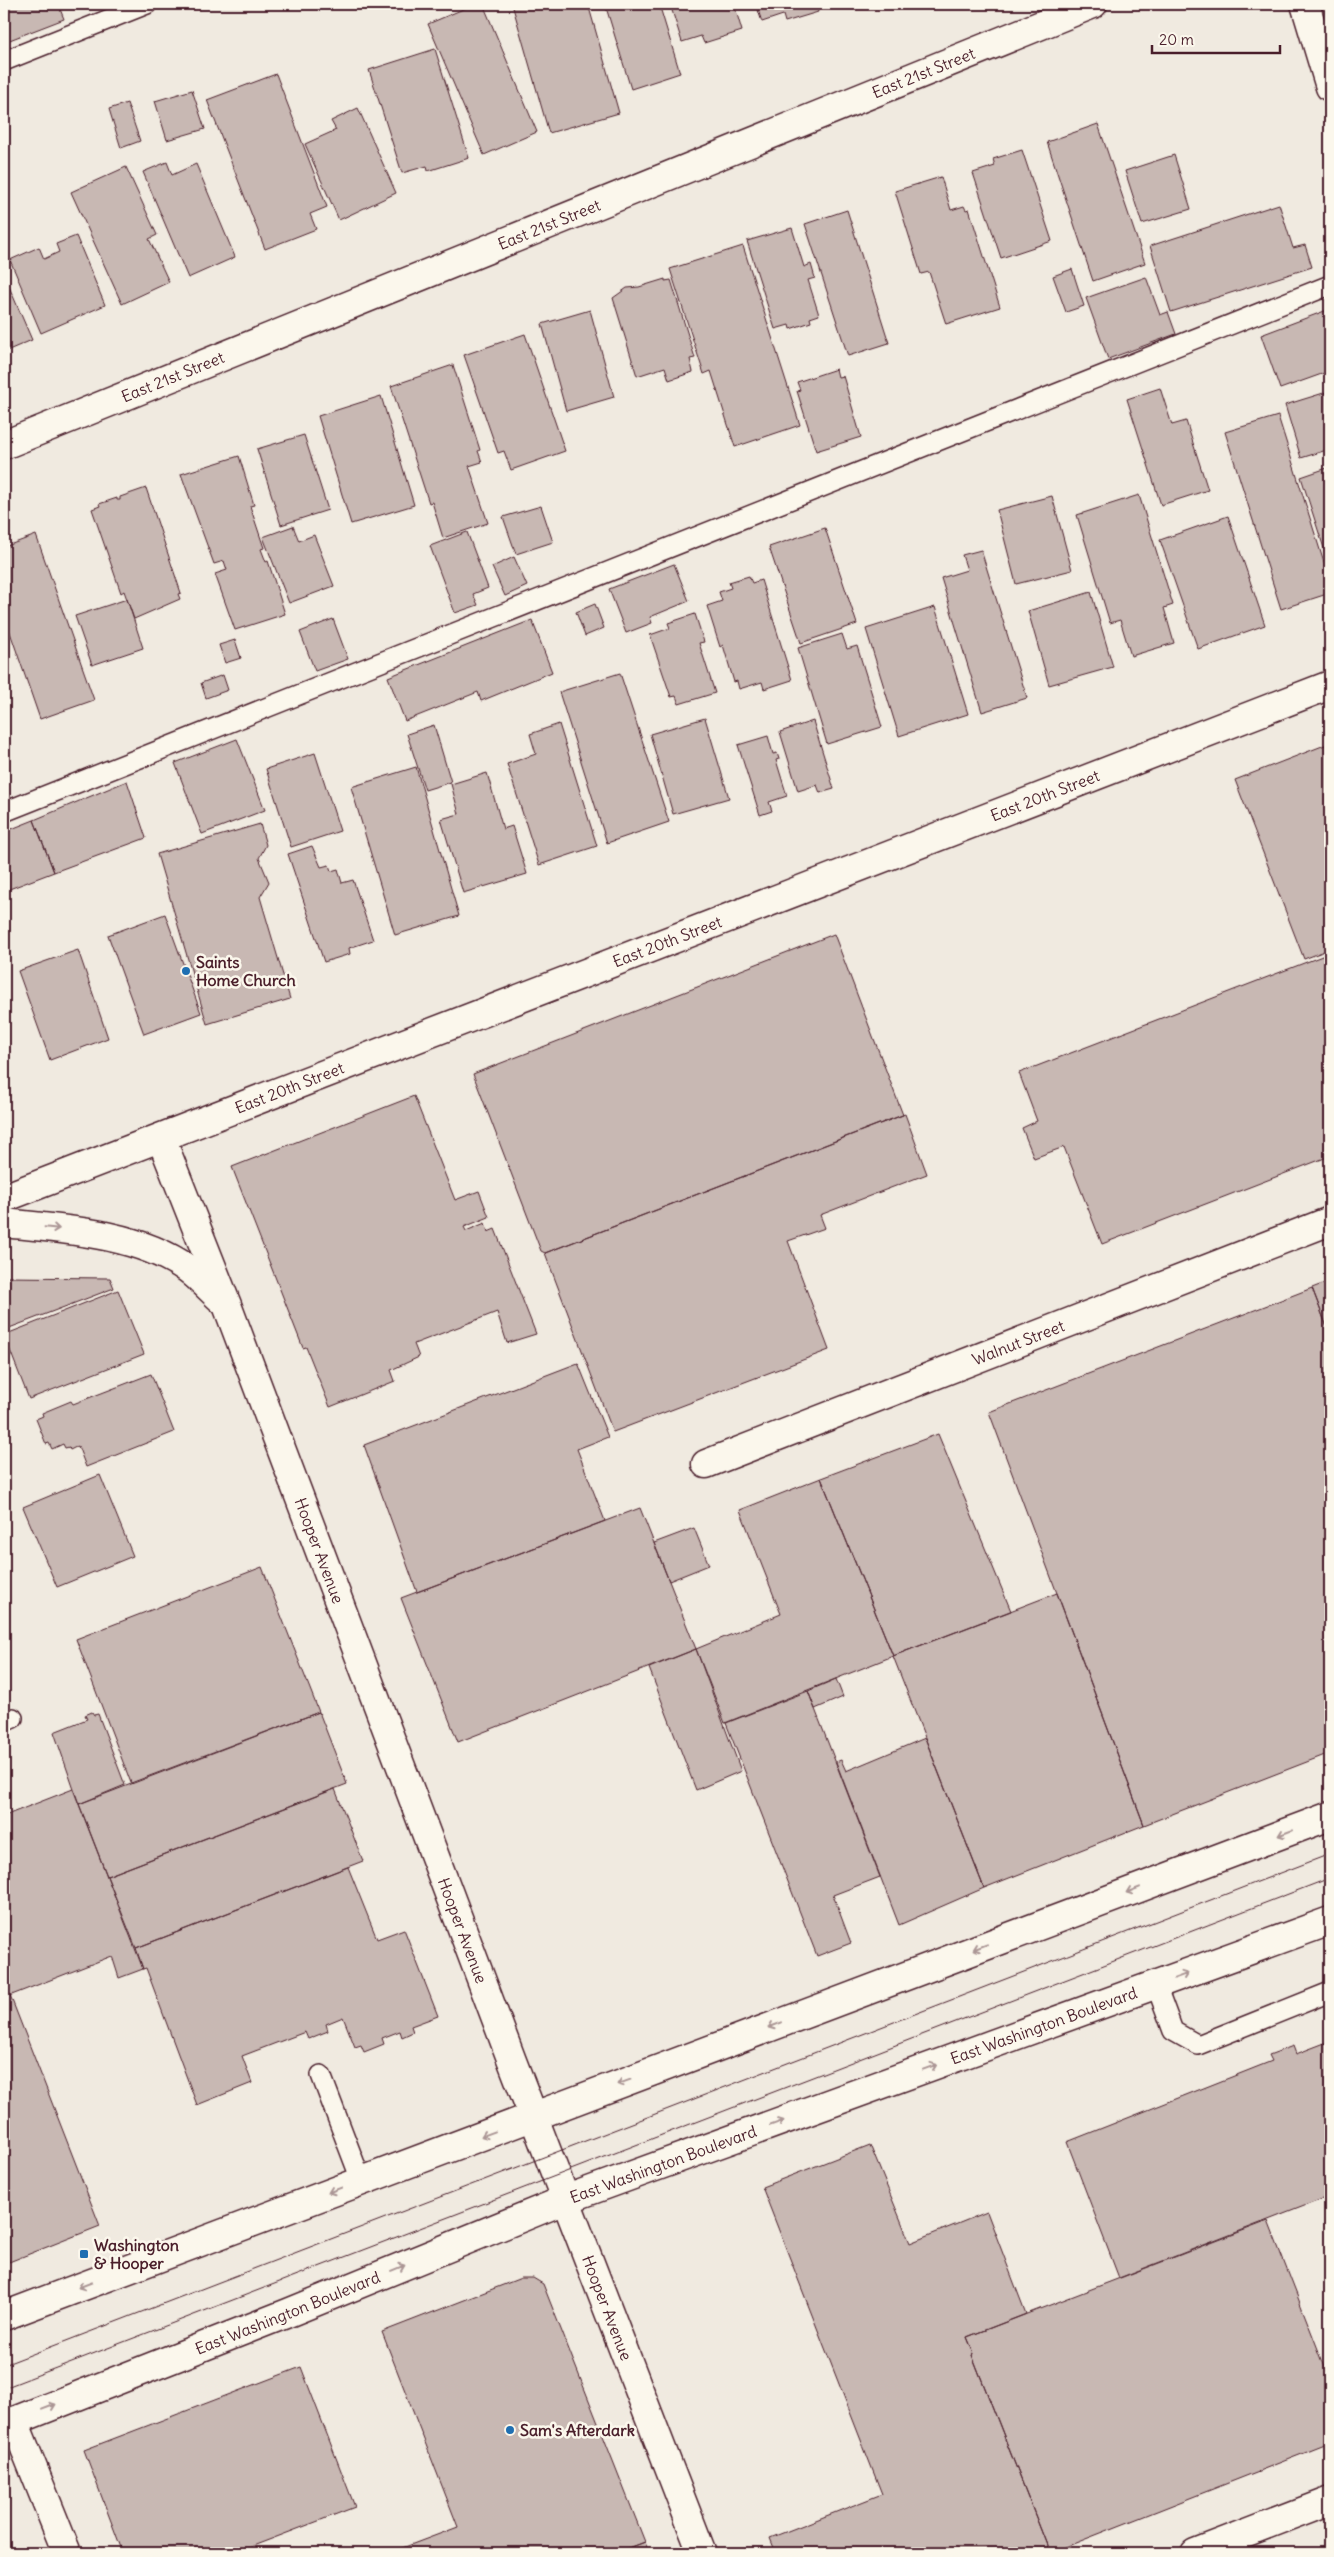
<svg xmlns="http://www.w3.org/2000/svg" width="1334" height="2557" font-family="Delius,sans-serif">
	<rect width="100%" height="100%" fill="#f0eae0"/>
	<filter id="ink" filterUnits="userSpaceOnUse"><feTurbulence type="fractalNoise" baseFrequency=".02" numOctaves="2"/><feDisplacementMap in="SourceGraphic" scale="10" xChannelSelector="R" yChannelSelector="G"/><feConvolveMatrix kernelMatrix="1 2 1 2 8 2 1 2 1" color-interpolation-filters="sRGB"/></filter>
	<g filter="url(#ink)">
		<path fill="#c8b8b3" stroke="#4a1f2b" d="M4 4H58L64 19 7 41 4 31Z
			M475 4H483L537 132 484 155 428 24Z
			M512 4H588L619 113 549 133Z
			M605 4H659L680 73 631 89Z
			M670 4H734L742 31 704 43 701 36 682 42Z
			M756 4H816L818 12 785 22 783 15 762 22Z
			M435 49 469 158 428 171 427 166 402 173 369 70Z
			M276 74 327 207 310 214 316 229 265 249 207 100Z
			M192 90 205 129 167 140 155 101Z
			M127 103 140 141 121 148 109 109Z
			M358 108 396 193 339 220 305 144 336 130 331 121Z
			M1098 124 1145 263 1093 281 1047 142Z
			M1022 150 1052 241 1001 258 973 173 995 166 993 159Z
			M1174 155 1191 209 1142 224 1125 171Z
			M167 162 172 175 196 164 235 257 188 278 143 172Z
			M126 167 157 235 149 239 169 282 122 304 71 192Z
			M941 177 951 210 964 206 966 210 969 209 1000 307 946 324 929 272 921 274 895 191Z
			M1279 204 1293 248 1305 245 1312 267 1171 312 1150 246Z
			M847 210 889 343 848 356 805 224Z
			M4 212 9 227 4 229Z
			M792 228 804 267 811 264 815 278 808 280 819 315 810 318 811 322 790 329 789 325 775 329 747 241Z
			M76 236 105 305 41 333 10 260 39 247 44 259 59 252 56 244Z
			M743 246 800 425 735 447 711 371 704 374 670 269Z
			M1072 269 1084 306 1066 312 1053 276Z
			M4 275 32 340 4 352Z
			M1146 277 1160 315 1168 312 1176 334 1108 359 1086 298Z
			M665 279V281L671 280 695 358 690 359 693 372 669 380 665 367 637 376 613 298 627 288 639 287Z
			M1330 309V371L1280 389 1261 335Z
			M590 310 614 397 566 411 542 324Z
			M525 334 565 451 511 470 504 451 498 453 464 355Z
			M453 365 480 450 478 451 482 462 469 466 488 523 443 538 432 502 429 503 391 386Z
			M836 369 838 377 843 376 861 437 816 451 797 391 800 390 797 382Z
			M1160 388 1172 425 1186 421 1208 490 1161 505 1127 399Z
			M1330 391V449L1301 458 1285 405Z
			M381 396 414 505 351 524 318 416Z
			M1278 416 1330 582V593L1281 609 1225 432Z
			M304 435 328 510 281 525 257 449Z
			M239 456 254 505 250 506 264 548 261 549 266 562 268 561 285 614 235 630 215 574 227 570 224 561 214 564 181 474Z
			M1330 467V567L1301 477Z
			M146 488 181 593 178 594 180 599 134 619 124 591 121 593 92 509 100 506 99 504 117 498V500H120V497Z
			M1139 495 1173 605 1164 608 1174 643 1131 656 1120 620 1110 623 1077 515Z
			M1052 496 1072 570 1016 584 997 510Z
			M541 506 553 542 516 554 503 517Z
			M1228 516 1265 625 1198 649 1160 540Z
			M293 526 299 541 314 535 334 586 289 603 263 537Z
			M825 528 857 624 801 643 769 547Z
			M467 532 488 588 473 594 478 605 455 613 430 546Z
			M36 535 94 700 40 719 4 615V547Z
			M981 550 1027 698 982 712 941 578 967 570 962 555Z
			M514 557 527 586 505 596 492 567Z
			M674 564 689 601 650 617 652 623 626 633 609 589Z
			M749 576 752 583 761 580 792 680 764 689 762 682 739 689 737 681 734 682 723 645 720 647 707 606 722 601 719 592 731 588 729 582Z
			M1091 592 1113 667 1049 685 1028 611Z
			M127 599 143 648 92 665 75 616Z
			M595 604 604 628 585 636 576 612Z
			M935 607 968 714 899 736 866 629Z
			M695 614 704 642 699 643 715 693 679 704 676 696 671 697 650 635 670 628 668 623Z
			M333 619 348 659 315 671 300 632Z
			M532 620 552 672 481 701 478 692 405 721 388 677Z
			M842 634 847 649 857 646 882 727 827 744 798 648Z
			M235 640 241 658 225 663 219 645Z
			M620 673 669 822 607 843 559 692Z
			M223 675 228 690 206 698 201 683Z
			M705 718 729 798 673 814 650 734Z
			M813 721 834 789 820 793 817 785 798 791 780 732Z
			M559 724 597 846 539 865 507 764 536 754 530 734Z
			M434 725 451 782 425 790 407 734Z
			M768 736 773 754 777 753 779 759 776 760 787 796 769 802 772 811 760 815 738 745Z
			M237 739 265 810 202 834 175 763Z
			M1330 743V949L1304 959 1235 780Z
			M315 753 340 831 291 847 266 769Z
			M416 767 459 916 395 935 351 787Z
			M487 773 503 829 512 826 527 874 463 893 441 819 459 814 451 784Z
			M127 781 146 838 54 872 34 820Z
			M34 820 54 872 4 891V832Z
			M260 824 266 845 259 858 269 882 260 897 290 999 207 1024 157 854Z
			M312 846 321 867 329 865 331 871 338 869 342 883 353 880 373 940 349 948 350 954 324 962 288 854Z
			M165 914 201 1013 144 1034 108 935Z
			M834 934 903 1115 545 1253 541 1251 473 1074Z
			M78 950 108 1038 50 1060 18 971Z
			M1330 953V1156L1102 1244 1064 1147 1034 1158 1022 1128 1037 1121 1019 1073Z
			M414 1096 455 1200 479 1191 489 1217 464 1227 466 1231 485 1223 488 1232 495 1229 536 1334 507 1343 497 1312 414 1344 419 1357 391 1370 395 1381 330 1407 306 1347 303 1348 232 1167Z
			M905 1114 927 1174 820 1215 825 1228 788 1241 829 1350 613 1432 545 1253Z
			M4 1277 110 1278 114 1288 4 1330Z
			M1330 1281V1335L1312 1288Z
			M1312 1288 1330 1335V1753L1144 1825 989 1412Z
			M118 1290 144 1354 29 1399 4 1335Z
			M578 1363 608 1437 577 1449 605 1521 417 1592 364 1445Z
			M151 1374 174 1432 86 1467 78 1446 70 1450 69 1447 65 1448 63 1444 52 1449 49 1443 46 1444 36 1419 43 1416 42 1413 71 1401 73 1404Z
			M938 1434 1011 1611 893 1656 821 1478Z
			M100 1475 133 1556 57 1587 23 1507Z
			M821 1478 893 1656 725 1723 696 1649 781 1614 740 1510Z
			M640 1508 696 1649 458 1742 401 1598Z
			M694 1528 709 1565 669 1581 654 1543Z
			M262 1567 319 1712 131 1783 76 1639Z
			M1057 1593 1144 1825 984 1888 893 1656Z
			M696 1649 741 1771 696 1790 649 1668Z
			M836 1679 843 1697 815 1709 808 1691Z
			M808 1691 880 1877 833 1895 851 1943 817 1956 726 1723Z
			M92 1712 94 1715 98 1714 125 1785 79 1804 54 1732 87 1719 85 1715Z
			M319 1712 347 1784 107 1876 79 1804Z
			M925 1738 984 1888 899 1925 836 1762 841 1760 846 1771Z
			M73 1789 143 1969 119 1978 112 1956 4 1998V1816Z
			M335 1789 363 1861 136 1948 107 1876Z
			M348 1867 377 1939 404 1929 438 2016 411 2026 413 2032 402 2037 400 2031 382 2038 384 2044 364 2052 361 2045 355 2047 343 2017 326 2024 328 2031 308 2039 305 2032 242 2056 252 2083 197 2105 146 1968 143 1969 136 1948Z
			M10 1995 100 2226 9 2262 4 2249V1998Z
			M1330 2041V2196L1119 2278 1067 2142 1272 2061 1269 2055 1293 2046 1296 2054Z
			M870 2145 910 2243 987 2212 1026 2314 967 2337 974 2354 972 2355 1050 2553H776L770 2538 882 2494 762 2187Z
			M1268 2221 1330 2380V2443L1050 2553 972 2355 974 2354 967 2337Z
			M521 2278H533L543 2284 645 2542 616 2553H389L458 2527 382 2332Z
			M301 2367 355 2507 240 2551 241 2553H123L84 2450Z
			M645 2542 649 2553H616Z"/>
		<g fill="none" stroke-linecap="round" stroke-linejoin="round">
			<defs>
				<path id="lane" d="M4 61 147 4
					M4 812 1330 285
					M4 1722 13 1718
					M1156 1985 1173 2031 1198 2045 1330 1992
					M321 2075 361 2180"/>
				<g id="street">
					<path d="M1305 4 1330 87"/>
					<path id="s1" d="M4 445 1093 4"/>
					<path id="s2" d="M4 1198 1330 685"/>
					<path id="s3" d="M706 1464 1330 1221"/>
					<path d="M14 2421 67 2553"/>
					<path d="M1195 2553 1330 2501"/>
				</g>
				<g id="secondary">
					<path id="s4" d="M161 1138 227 1305 512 2061 702 2553"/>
					<path d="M4 1223C63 1229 138 1233 188 1269 200 1278 211 1290 222 1300"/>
				</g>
				<g id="primary">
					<path d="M4 2316 1330 1816"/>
					<path id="s5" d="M4 2425 288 2313 567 2199 1330 1921"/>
				</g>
			</defs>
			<use href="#lane" stroke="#4a1f2b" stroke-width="22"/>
			<use href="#street" stroke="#4a1f2b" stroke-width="31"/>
			<use href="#secondary" stroke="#4a1f2b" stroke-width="31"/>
			<use href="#primary" stroke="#4a1f2b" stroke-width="31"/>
			<use href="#lane" stroke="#fbf7ec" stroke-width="19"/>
			<use href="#street" stroke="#fbf7ec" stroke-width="28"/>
			<use href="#secondary" stroke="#fbf7ec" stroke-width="28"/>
			<use href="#primary" stroke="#fbf7ec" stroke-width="28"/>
			<path stroke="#4a1f2b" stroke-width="1" d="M4 2365 1330 1854
				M4 2388 1330 1878"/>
		</g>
		<defs><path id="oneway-shaft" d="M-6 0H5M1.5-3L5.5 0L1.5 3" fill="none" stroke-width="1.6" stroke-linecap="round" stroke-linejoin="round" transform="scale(1.25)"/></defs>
		<g stroke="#ab9695">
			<use href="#oneway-shaft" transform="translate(52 1228) rotate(6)"/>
			<use href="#oneway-shaft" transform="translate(1285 1833) rotate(159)"/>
			<use href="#oneway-shaft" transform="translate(1133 1890) rotate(159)"/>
			<use href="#oneway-shaft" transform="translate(980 1947) rotate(159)"/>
			<use href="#oneway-shaft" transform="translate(1181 1976) rotate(-20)"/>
			<use href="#oneway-shaft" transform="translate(775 2025) rotate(159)"/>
			<use href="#oneway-shaft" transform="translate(930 2067) rotate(-20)"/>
			<use href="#oneway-shaft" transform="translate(624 2082) rotate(160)"/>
			<use href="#oneway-shaft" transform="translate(777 2123) rotate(-20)"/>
			<use href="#oneway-shaft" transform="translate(488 2134) rotate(160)"/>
			<use href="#oneway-shaft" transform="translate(335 2190) rotate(159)"/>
			<use href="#oneway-shaft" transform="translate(398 2268) rotate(-22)"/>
			<use href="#oneway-shaft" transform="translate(85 2285) rotate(159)"/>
			<use href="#oneway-shaft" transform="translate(49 2407) rotate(-21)"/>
		</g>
	</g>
	<g fill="#1f6fb2" stroke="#fbf7ec" stroke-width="2">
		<circle cx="186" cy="971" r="5"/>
		<rect x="79" y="2249" width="10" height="10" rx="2.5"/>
		<circle cx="510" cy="2430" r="5"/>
	</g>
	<g text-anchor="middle" stroke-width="5" stroke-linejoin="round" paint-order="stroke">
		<g font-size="16" fill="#4a1f2b" stroke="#fbf7ec">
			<text dy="6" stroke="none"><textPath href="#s1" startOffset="992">East 21st Street</textPath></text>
			<text dy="6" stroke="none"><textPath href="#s1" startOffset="588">East 21st Street</textPath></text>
			<text dy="6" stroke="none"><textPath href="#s1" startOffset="182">East 21st Street</textPath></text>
			<text dy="6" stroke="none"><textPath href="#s2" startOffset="1116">East 20th Street</textPath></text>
			<text dy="6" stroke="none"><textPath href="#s2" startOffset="711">East 20th Street</textPath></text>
			<text dy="6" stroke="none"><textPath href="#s2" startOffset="306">East 20th Street</textPath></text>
			<text dy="6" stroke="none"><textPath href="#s3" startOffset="335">Walnut Street</textPath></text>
			<text dy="6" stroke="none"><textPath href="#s4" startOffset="442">Hooper Avenue</textPath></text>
			<text dy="6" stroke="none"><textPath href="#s4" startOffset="848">Hooper Avenue</textPath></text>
			<text dy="6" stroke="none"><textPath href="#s5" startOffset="1114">East Washington Boulevard</textPath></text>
			<text dy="6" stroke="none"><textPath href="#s5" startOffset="709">East Washington Boulevard</textPath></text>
			<text dy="6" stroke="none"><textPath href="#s4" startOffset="1252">Hooper Avenue</textPath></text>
			<text dy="6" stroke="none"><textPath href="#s5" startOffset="305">East Washington Boulevard</textPath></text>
		</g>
		<g font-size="16" font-weight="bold" fill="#4a1f2b" stroke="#fbf7ec" text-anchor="start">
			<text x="196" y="968">Saints<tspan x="196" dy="18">Home Church</tspan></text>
			<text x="94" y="2251">Washington<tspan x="94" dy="18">&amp; Hooper</tspan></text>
			<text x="520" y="2436">Sam's Afterdark</text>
		</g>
	</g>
	<rect width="1334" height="2557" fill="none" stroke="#fbf7ec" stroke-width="20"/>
	<rect x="10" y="10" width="1314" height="2537" fill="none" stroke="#4a1f2b" stroke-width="2" filter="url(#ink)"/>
	<path d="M1152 45v8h128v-8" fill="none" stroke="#4a1f2b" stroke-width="2.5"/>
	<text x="1159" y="45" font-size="15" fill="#4a1f2b" stroke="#fbf7ec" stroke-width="4" paint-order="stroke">20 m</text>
</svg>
